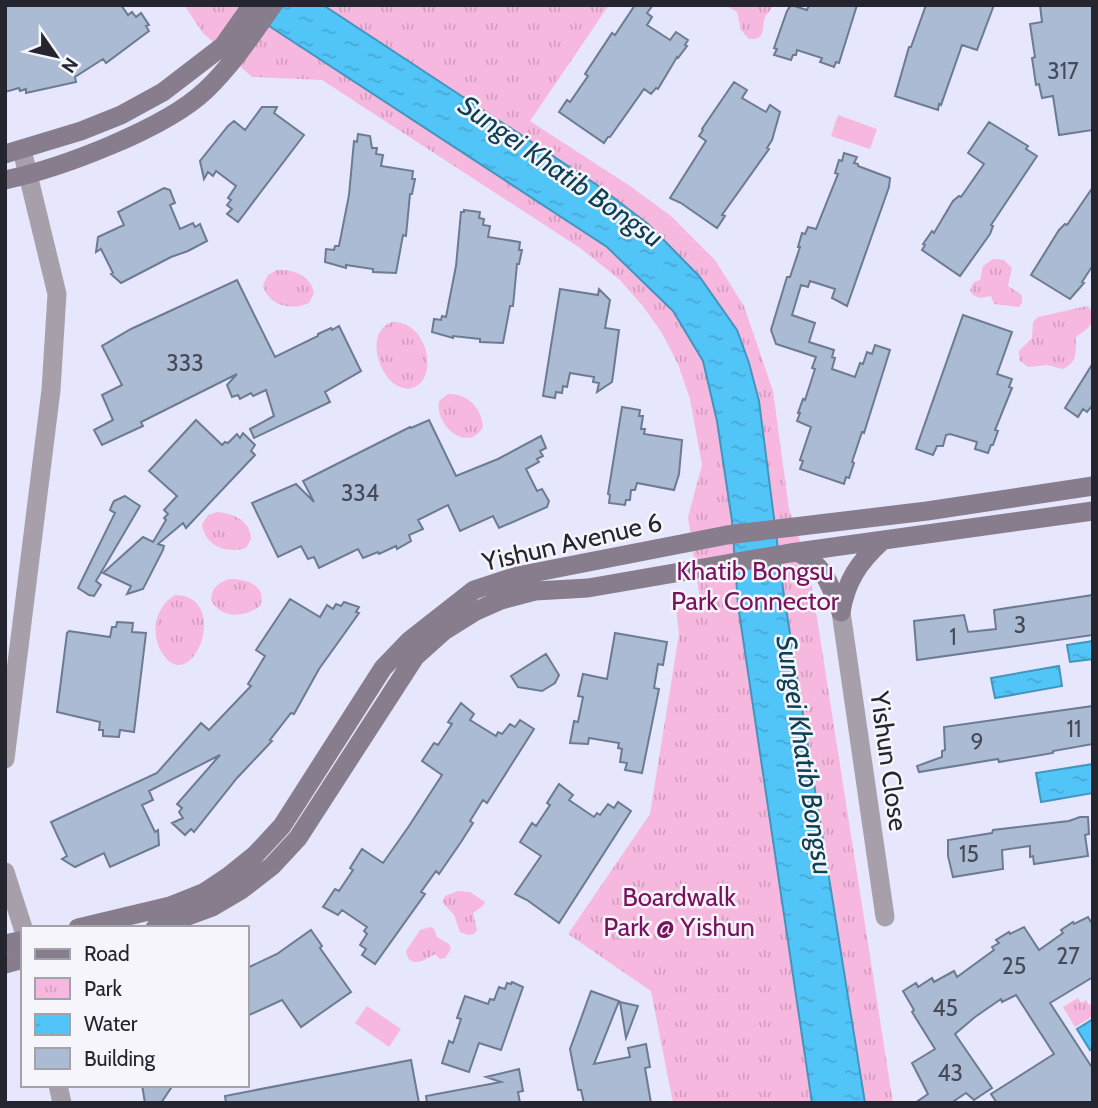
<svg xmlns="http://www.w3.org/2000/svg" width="1098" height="1108" font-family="Cabin,sans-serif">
	<defs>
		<pattern id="park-tufts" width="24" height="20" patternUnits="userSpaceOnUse" patternTransform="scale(1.75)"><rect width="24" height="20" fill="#f7b8e0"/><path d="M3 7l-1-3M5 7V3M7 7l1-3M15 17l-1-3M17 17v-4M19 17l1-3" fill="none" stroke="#d49ec0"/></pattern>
		<pattern id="water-ripples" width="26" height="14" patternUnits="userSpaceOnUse" patternTransform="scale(1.75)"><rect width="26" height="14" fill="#52c5f8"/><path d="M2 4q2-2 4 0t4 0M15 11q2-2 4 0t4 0" fill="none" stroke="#47a9d5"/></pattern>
	</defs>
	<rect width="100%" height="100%" fill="#e6e6fd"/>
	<path fill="#f7b8e0" d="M838 115 877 129 870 149 831 136Z
		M367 1006 401 1029 389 1047 355 1023Z"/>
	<path fill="url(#park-tufts)" d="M184 5H609L530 121 630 186 671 216 715 260 744 306 773 391 789 509 809 567 893 1103H673L651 991 568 934 650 814 679 634 676 609 701 606 688 517 702 465 690 399 678 364 662 333 642 305 619 279 580 248 322 80 252 77 203 33Z
		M725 5H772C771 12 765 14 764 20 762 31 765 40 749 39L741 30 737 12Z
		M993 259 1004 260 1012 268 1008 286 1022 295V303L1019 307 994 304 991 296 980 298 973 295 970 290 974 282 980 280 983 266Z
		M277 270C293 269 311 275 314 293L309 303C291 311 268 306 263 285L268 275Z
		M1087 306 1091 310 1093 321 1087 329 1076 337C1075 352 1079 361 1063 369L1047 365 1028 367 1019 360V351L1032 338 1033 322 1038 317Z
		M392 322C428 320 440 380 412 388 385 396 359 334 392 322Z
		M448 394C467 393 482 408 483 427 468 454 434 425 439 401Z
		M217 512C233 513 251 521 251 539L246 548C226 554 205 546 202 524L208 515Z
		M229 579C246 579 268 585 260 606 244 618 221 619 211 600 212 587 218 583 229 579Z
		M175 595C231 596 194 693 165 657 149 637 154 607 175 595Z
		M458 891 470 892 485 902 483 906 473 913 477 930 474 934 468 935 460 932 454 915 442 902 445 896Z
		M431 927 434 929 437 937 449 944 451 949 445 958 440 959 435 954C425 960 409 970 406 951L420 930Z
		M1078 998 1081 1003 1086 1000 1089 1005 1093 1003V1016L1075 1027 1063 1007Z"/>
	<path fill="url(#water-ripples)" stroke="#4495bc" stroke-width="2" d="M237 5H323L597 185 648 224 699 276 737 330 749 363 759 401 784 596 865 1103H812L738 605 732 521 717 421 703 361 673 311 607 247Z
		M1093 641V659L1070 662 1067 645Z
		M1059 666 1062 686 995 698 991 678Z
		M1093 764V793L1041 802 1036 773Z
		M1093 1019V1048L1090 1050 1077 1029Z"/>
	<path fill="#abbbd3" stroke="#6c7b92" stroke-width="2" d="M5 5H121L128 15 132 12 136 17 141 13 149 25 146 26 149 31 106 63 103 59 75 77 76 82 26 93V89L20 91 19 88 5 92Z
		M635 5H653L647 13 652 17 647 25 670 40 676 32 688 40 685 45 687 46 678 58 677 57 658 89 656 88 651 94 644 89 610 137H608L604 143 559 112 567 100 570 102 588 76 585 74 612 33 615 35Z
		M791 5 807 10 809 5H857L839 63 836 62 834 67 820 62 822 58 797 50 796 55H793L791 60 774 55 777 49 774 48 787 11Z
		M926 5H994L977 50 962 45 941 105 939 104 938 110 895 96 909 47H911Z
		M1040 5H1093V130L1059 135 1053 96 1042 98 1039 84 1036 85 1032 58 1035 57 1030 24 1042 22Z
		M734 82 747 90 742 98 766 112 770 105 780 112 772 140 767 148 769 149 722 215 725 216 717 228 681 203 670 198 706 141 699 136 703 130 702 129Z
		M262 107H277L274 113 304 135 238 222 227 214 232 209 227 205 231 200 228 198 236 186 216 171 213 176 208 172 204 179 200 161 228 126 234 121 245 130Z
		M989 122 1028 146 1026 149 1037 156 991 225 993 226 990 234 960 276 922 250 925 245 923 244 932 231 934 233 953 201 959 196 961 197 984 164 968 153Z
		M358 134 370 136 372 148H377L376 154 383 155 381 166 413 171 412 179H415L412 194H410L406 236 403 235 396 273 373 272V269L346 265V268L325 262 326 249 334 250 335 246H339L349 195 354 141 357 142Z
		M844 153 857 157 854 163 858 164V166L890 178 889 187 847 306 832 298 835 289 810 281 808 287 801 285 792 315 815 323 809 342 834 350 832 357 835 358 832 369 855 377 860 363 863 364 867 352 872 354 875 345 890 350 864 433 862 432 852 462 854 463 849 478 846 477 844 484 800 469 803 461 800 460 811 427 797 421 800 413H798L803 399 805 400 815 369 812 368 816 357 776 344 771 330 787 277H790L800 247H798L802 233 805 234 808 227 816 229 838 174 835 173 839 160 842 161Z
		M1093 187V265L1082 282 1084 283 1070 299 1031 275 1059 230 1065 224 1067 225Z
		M164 188 170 190 175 203 170 205 180 229 193 223 195 227 200 224 207 241 188 251 171 257 121 283 111 274 113 273 101 249 96 252 98 237 124 225 118 212Z
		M464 210 480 212 479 218 484 219 483 225 490 226 488 237 520 242 519 250H522L519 264H517L513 306H510L503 343 480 342V339L453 336V338L432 332 434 319 441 320 442 316 446 317 456 266 461 212H464Z
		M237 280 275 357 318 336V334L331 328 332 330 339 326 361 371 325 392 330 402 254 438 250 429 274 416 266 390 253 396 251 393 240 399 238 395 232 397 227 385 237 374 141 422 143 426 102 445 94 430 113 420 102 395 122 385 102 346 131 329Z
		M560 289 598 295 599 289 610 300 605 328 619 330 614 368 612 382 597 392 599 383 593 382 594 377 570 373 567 387 563 386 562 393 556 392 555 398 543 396Z
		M963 315 1012 332 997 374 1012 379 1009 387 1012 388 995 430 998 431 993 445H991L988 453 975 449 977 442 950 434 946 435 943 446H937L933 455 916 449Z
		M1093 363V405L1087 412 1083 409 1078 417 1065 408Z
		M622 407 640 410 639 416H643L641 429H645L644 434 682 440 679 474 674 490 637 483 635 490H631L630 500H626L625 505 609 503 610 495 608 494Z
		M196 420 222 445 225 442 228 443 237 434 240 438 243 433 255 445 251 451 255 455 186 528 183 523 158 544 164 546 163 550 143 589 127 594 131 586 103 573 143 537 153 542 166 520 164 518 168 514 164 510 177 496 149 471Z
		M429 420 456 476 498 459 541 436 546 448 540 451 543 456 537 459 539 462 526 469 537 491 542 489 549 501 547 507 499 528 493 516 460 531 448 505 418 520 423 529 409 535 411 541 397 549 396 546 379 554 378 552 363 558 358 549 319 568 314 557 308 559 301 546 278 557 252 503 296 484 314 502 303 481 410 427 411 428Z
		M125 496 140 506 96 581 101 585 94 596 89 595 78 588 115 513 110 510 112 505 114 501Z
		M1093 595V635L917 660 914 621 964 615 968 632 996 629 994 610Z
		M290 599 320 617 327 605 333 609 336 604 341 606 344 602 359 607 356 612 359 613 319 669 294 714 291 713 270 740 272 741 237 778 194 832 191 829 185 835 172 823 183 818 179 812 182 808 177 804 220 755 149 791 153 800 142 805 155 832 158 830 159 845 110 867 104 853 75 867 62 859 67 856 51 822 157 773 201 723 209 730 251 686 248 684 265 656 256 650Z
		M117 622 133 623 132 632 146 633 134 732 120 730 119 737 103 736V730H99L100 722 57 712 67 633 69 631 110 637 112 627H116Z
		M615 633 667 642 663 665 658 664 654 688 659 689 642 773 625 770 627 763 620 762 622 749 618 748 619 743 589 738 588 744 570 743 574 721 578 722 583 697 578 696 583 674 607 679Z
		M546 654 559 675 555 683 542 691 518 687 511 676Z
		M461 703 474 714 470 720 496 736 498 732 502 734 510 724 515 727 520 720 534 729 487 803 483 800 470 821 473 823 461 842 439 874 436 871 421 892 425 894 375 964 362 955 366 949 360 945 367 934 364 931 367 927 342 910 338 915 323 907 335 889 339 891 353 870 350 868 362 849 383 863 409 826 442 775 422 761 434 743 438 745 452 724 448 722Z
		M1093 706V744L1053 751V753L999 762 998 759 919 772 917 766 942 757V751L945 750 944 727Z
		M559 784 573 795 569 800 594 817 597 813 600 815 608 804 614 808 618 802 631 811 559 923 527 900 515 894 541 856 520 842 532 823 536 826 550 805 547 803Z
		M1080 817H1088L1089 834 1085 835 1088 856 1034 864 1033 856 1030 857V846L1002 850 1003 869 953 877 948 856V840L992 833 993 830 1069 821Z
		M1088 917 1093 925V977L1050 1003 1093 1069V1103H997L991 1094 1054 1054 1016 995 1002 1002 1001 999 975 1017 955 1034 992 1088 974 1100 966 1093 951 1103H915L928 1094 912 1063 935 1049 912 1012 914 1010 903 991 916 983 918 987 932 978 934 982 954 971 957 977 994 950 992 947 999 943 996 940 1009 932 1010 934 1024 927 1039 950 1063 933 1061 930 1073 922 1074 924Z
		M311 930 322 946 320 948 351 992 301 1027 282 1000 247 1016V968L277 954Z
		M512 982 523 987 501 1050 479 1043 469 1072 442 1063 449 1041 453 1043 461 1019 457 1018 465 996 488 1004 490 999 494 1000 499 987 505 989 507 983 511 984Z
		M591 991 619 1001 594 1064 630 1057 628 1048 646 1044 650 1067 645 1068 651 1103H584L581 1090H578L570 1049Z
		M620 1002 638 1006 626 1038Z
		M411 1060 419 1103H226L225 1096Z
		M519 1069 523 1091 518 1092 520 1103H427L426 1096 501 1082 486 1077Z
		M142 1085H173L161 1103H145Z"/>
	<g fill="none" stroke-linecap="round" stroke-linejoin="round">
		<path stroke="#a7a0ab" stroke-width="19" d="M841 612 885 917
			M5 759 51 390 57 294 22 150
			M5 872 23 928
			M58 1085 62 1103"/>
		<path stroke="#877d8d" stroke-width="19" d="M5 154 81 131 121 115 163 92 223 46 252 5
			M5 180C61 168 165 129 206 90 232 65 252 35 273 5
			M797 552C826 566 829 584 841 612
			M841 612C846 581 859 562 882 541
			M78 928 170 906 205 892 229 876 255 855 282 826 383 668 409 641 474 590 517 576 727 535 927 511 1093 486
			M155 928 212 907 241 890 272 866 298 838 415 657 444 631 476 611 501 600 535 591 588 588 790 553 1093 511
			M5 944 23 940
			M5 964 23 959"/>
	</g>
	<g text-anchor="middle" stroke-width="5" stroke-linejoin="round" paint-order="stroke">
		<g font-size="23" fill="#464a58">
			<text x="1063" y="79">317</text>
			<text x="185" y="371">333</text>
			<text x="360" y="501">334</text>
			<text x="1020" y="633">3</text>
			<text x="953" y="645">1</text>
			<text x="1074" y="737">11</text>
			<text x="977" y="750">9</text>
			<text x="969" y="862">15</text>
			<text x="1068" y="964">27</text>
			<text x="1014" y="974">25</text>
			<text x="945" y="1016">45</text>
			<text x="950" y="1081">43</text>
		</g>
		<g font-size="26" fill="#25252f" stroke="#f5f5fb">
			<text transform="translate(572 542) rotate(-13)" y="9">Yishun Avenue 6</text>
			<text transform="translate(889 761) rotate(82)" y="9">Yishun Close</text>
		</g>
		<g font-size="26" fill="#78115e" stroke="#f5f5fb">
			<text x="755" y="580">Khatib Bongsu<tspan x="755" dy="30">Park Connector</tspan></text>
			<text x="679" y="906">Boardwalk<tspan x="679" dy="30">Park @ Yishun</tspan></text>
		</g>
		<g font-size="28" font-style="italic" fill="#0e4055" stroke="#f5f5fb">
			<text transform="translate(561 171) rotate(35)" y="10">Sungei Khatib Bongsu</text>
			<text transform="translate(805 755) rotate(81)" y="10">Sungei Khatib Bongsu</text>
		</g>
	</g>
	<rect width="1098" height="1108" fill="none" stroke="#25252f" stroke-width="14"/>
	<rect x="21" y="926" width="228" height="161" fill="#f5f5fb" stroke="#a2a2a9" stroke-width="2"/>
	<rect x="35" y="949" width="35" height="10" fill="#877d8d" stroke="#a2a2a9" stroke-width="2"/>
	<text x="84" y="961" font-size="21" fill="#25252f">Road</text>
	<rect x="35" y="978" width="35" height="21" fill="url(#park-tufts)" stroke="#a2a2a9" stroke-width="2"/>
	<text x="84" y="996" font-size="21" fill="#25252f">Park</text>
	<rect x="35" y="1014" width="35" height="21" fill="url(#water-ripples)" stroke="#a2a2a9" stroke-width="2"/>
	<text x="84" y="1031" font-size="21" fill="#25252f">Water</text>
	<rect x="35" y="1048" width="35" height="21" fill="#abbbd3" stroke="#a2a2a9" stroke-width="2"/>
	<text x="84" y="1066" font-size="21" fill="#25252f">Building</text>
	<g transform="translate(56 56) rotate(124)" stroke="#f5f5fb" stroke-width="5" paint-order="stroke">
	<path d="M0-5L12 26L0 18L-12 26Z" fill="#25252f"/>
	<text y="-10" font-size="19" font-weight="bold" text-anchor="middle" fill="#25252f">N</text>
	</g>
</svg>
